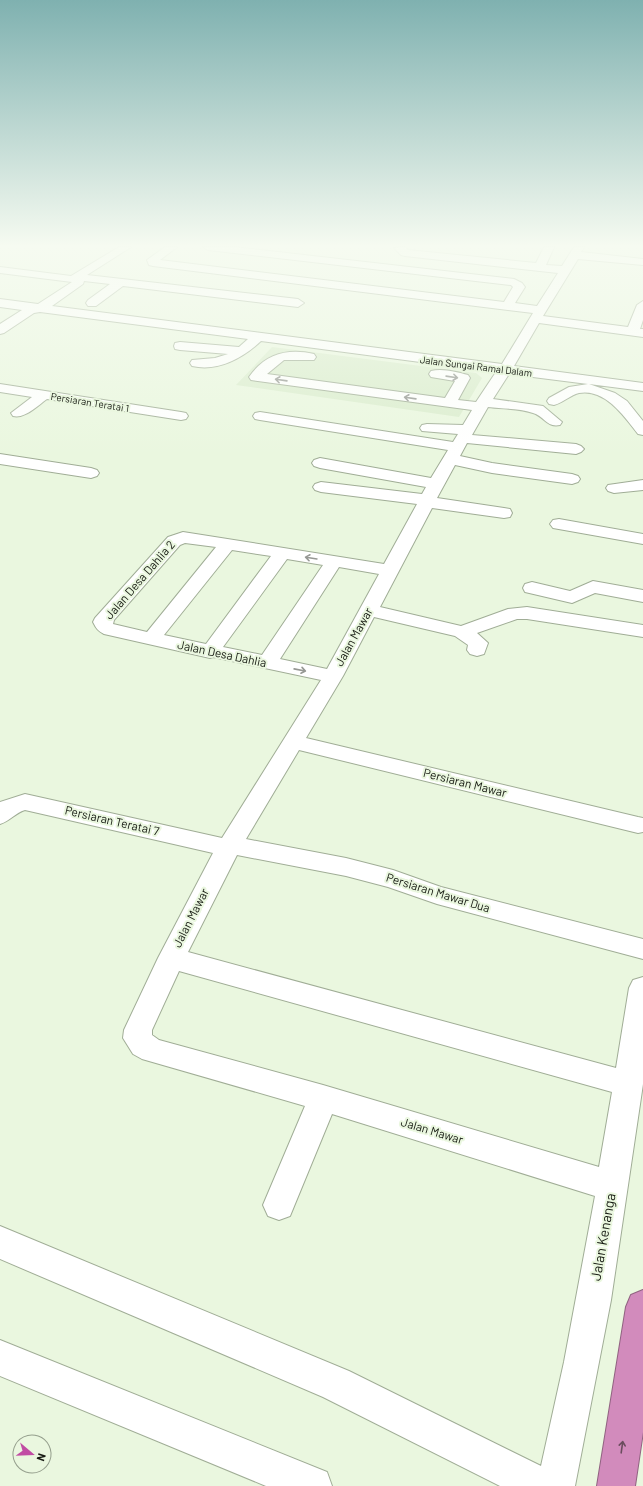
<svg xmlns="http://www.w3.org/2000/svg" width="643" height="1486" font-family="Barlow,sans-serif">
	<rect width="100%" height="100%" fill="#eaf7df"/>
	<path fill="#dbedce" d="M272 347 476 373 482 378 459 417 236 385Z"/>
	<g fill="none" stroke-linecap="round" stroke-linejoin="round">
		<defs>
			<path id="minor" d="M119 247H131L87 275 298 299 304 303 298 307 123 286 96 306H88L86 303 88 300 110 284 84 281 83 284 52 306 502 364 533 313 153 266 149 265 147 260 165 247H177L160 260 504 302 513 287 511 285 208 250 203 247H234L514 279 522 283 525 287 515 303 537 306 558 273 405 256 401 255 394 248 405 247 408 250 536 263 544 247H554L546 265 562 266 574 247H584L581 252 643 259V265L578 259 543 316 628 327 637 305 643 301V320L640 329H643V337L539 323 514 366 643 383V391L589 384 615 393 627 401 643 421V435L638 434C625 417 605 388 579 393 570 395 563 403 554 405L549 404 547 401 549 398 569 387 588 384 509 374 493 399 543 406 562 422 560 425C547 428 544 416 533 413 519 408 502 409 488 407L472 435 576 444 581 446 584 449 581 452 576 454 467 443 460 456 492 463 572 474 578 476 580 479 578 482 572 484 492 473 455 465 437 498 504 508 510 509 512 513 510 517 504 518 432 508 380 607 461 626 508 609 527 607 643 625V637L527 619H517L477 633 488 643 484 654 477 656 470 654 467 650 468 645 455 636 374 617 343 676 306 738 638 817 643 818V832L638 833 299 750 246 839 346 858 393 870 441 887 643 939V959L437 904 388 887 346 876 237 855 188 952 616 1068 629 988 633 980 643 977V1084L611 1300 575 1486H500L323 1397 0 1259V1226L349 1371 541 1466 564 1362 595 1196 332 1114 290 1216 279 1220 268 1216 263 1205 305 1106 142 1059 133 1054 123 1038 124 1030 158 958 213 853 25 810C15 813 10 821 0 824V802L25 794 222 838 321 680 213 657 210 658 104 634C98 631 96 628 93 622L95 618 168 537 183 532 384 564 417 504 321 492 315 490 313 487 315 484 321 482 422 494 426 487 320 468 314 466 312 463 314 460 320 458 431 478 448 450 260 420 255 419 253 416 255 413 260 412 453 442 458 434 422 431 420 428 422 425 427 424 463 425 472 410 251 380 249 377C265 354 287 348 314 354L316 357 314 360H284L267 374 445 398 455 381 431 377 429 374 431 371C442 368 457 372 468 375L470 378 458 400 476 402 496 372 261 341C243 358 218 372 192 366L190 363 192 360 215 358 228 354 180 350 175 349 174 346 175 343 180 342 239 347 248 339 40 312 34 313 4 333 0 334V324L22 310 0 307V299L38 304 72 282 0 273V267L71 276ZM185 543 216 547 147 632 113 624 114 620 180 545ZM232 550 271 556 206 644 164 635ZM287 559 323 565 262 655 223 647ZM339 567 379 574 327 669 280 659ZM179 971 612 1092 599 1167 323 1085 159 1040 152 1035V1030Z
				M0 384 181 412 186 413 188 416 186 419 181 420 47 399C37 406 25 419 13 416L11 413 32 397 0 392Z
				M0 454 91 468 97 470 99 473 97 476 91 478 0 464Z
				M643 480V490L614 493 608 491 606 488 608 485Z
				M559 519 643 534V544L553 528 550 524 553 520Z
				M593 581 643 590V602L595 593 572 603 525 592 523 588 525 584 532 582 570 591Z
				M0 1340 327 1472 332 1486H266L0 1376Z"/>
			<path id="highway" d="M643 1290V1432L635 1486H597L626 1307 631 1295Z"/>
		</defs>
		<use href="#minor" stroke="#a0ad96" stroke-width="2"/>
		<use href="#highway" stroke="#906380" stroke-width="2"/>
		<use href="#minor" fill="#fff" fill-rule="evenodd"/>
		<use href="#highway" fill="#d28bbc" fill-rule="evenodd"/>
	</g>
	<defs><path id="oneway-shaft" d="M-6 0H5M1.5-3L5.5 0L1.5 3" fill="none" stroke-width="1.6" stroke-linecap="round" stroke-linejoin="round"/></defs>
	<g stroke="#969894">
		<use href="#oneway-shaft" transform="translate(452 377) rotate(8)"/>
		<use href="#oneway-shaft" transform="translate(281 380) rotate(-172)"/>
		<use href="#oneway-shaft" transform="translate(410 398) rotate(-172)"/>
		<use href="#oneway-shaft" transform="translate(311 558) rotate(-171)"/>
		<use href="#oneway-shaft" transform="translate(300 670) rotate(11)"/>
	</g>
	<use stroke="#6b4d5e" href="#oneway-shaft" transform="translate(622 1447) rotate(-82)"/>
	<linearGradient id="sky" x2="0" y2="1"><stop stop-color="#7fb1b0"/><stop offset="0.54" stop-color="#f6fbf1"/><stop offset="1" stop-color="#f6fbf1" stop-opacity="0"/></linearGradient>
	<rect width="643" height="455" fill="url(#sky)"/>
	<g text-anchor="middle" stroke-width="4" stroke-linejoin="round" paint-order="stroke">
		<g font-size="10" fill="#161a12" stroke="#eaf7df">
			<text transform="translate(476 366) rotate(7)" y="4">Jalan Sungai Ramal Dalam</text>
			<text transform="translate(90 402) rotate(9)" y="4">Persiaran Teratai 1</text>
		</g>
		<g font-size="12" fill="#161a12" stroke="#eaf7df">
			<text transform="translate(140 580) rotate(-49)" y="4">Jalan Desa Dahlia 2</text>
			<text transform="translate(354 637) rotate(-61)" y="4">Jalan Mawar</text>
			<text transform="translate(222 654) rotate(12)" y="4">Jalan Desa Dahlia</text>
			<text transform="translate(465 783) rotate(14)" y="4">Persiaran Mawar</text>
			<text transform="translate(112 821) rotate(13)" y="4">Persiaran Teratai 7</text>
			<text transform="translate(438 893) rotate(17)" y="4">Persiaran Mawar Dua</text>
			<text transform="translate(191 918) rotate(-63)" y="4">Jalan Mawar</text>
			<text transform="translate(432 1131) rotate(17)" y="4">Jalan Mawar</text>
		</g>
		<g font-size="14" fill="#161a12" stroke="#eaf7df">
			<text transform="translate(603 1237) rotate(-80)" y="5">Jalan Kenanga</text>
		</g>
	</g>
	<g transform="translate(32 1454) rotate(109)"><circle r="19" fill="#eaf7df" stroke="#959f8d"/>
	<path d="M0-3L7 15L0 10L-7 15Z" fill="#c14ca3"/>
	<text y="-6" font-size="11" font-weight="bold" text-anchor="middle" fill="#161a12">N</text>
	</g>
</svg>
